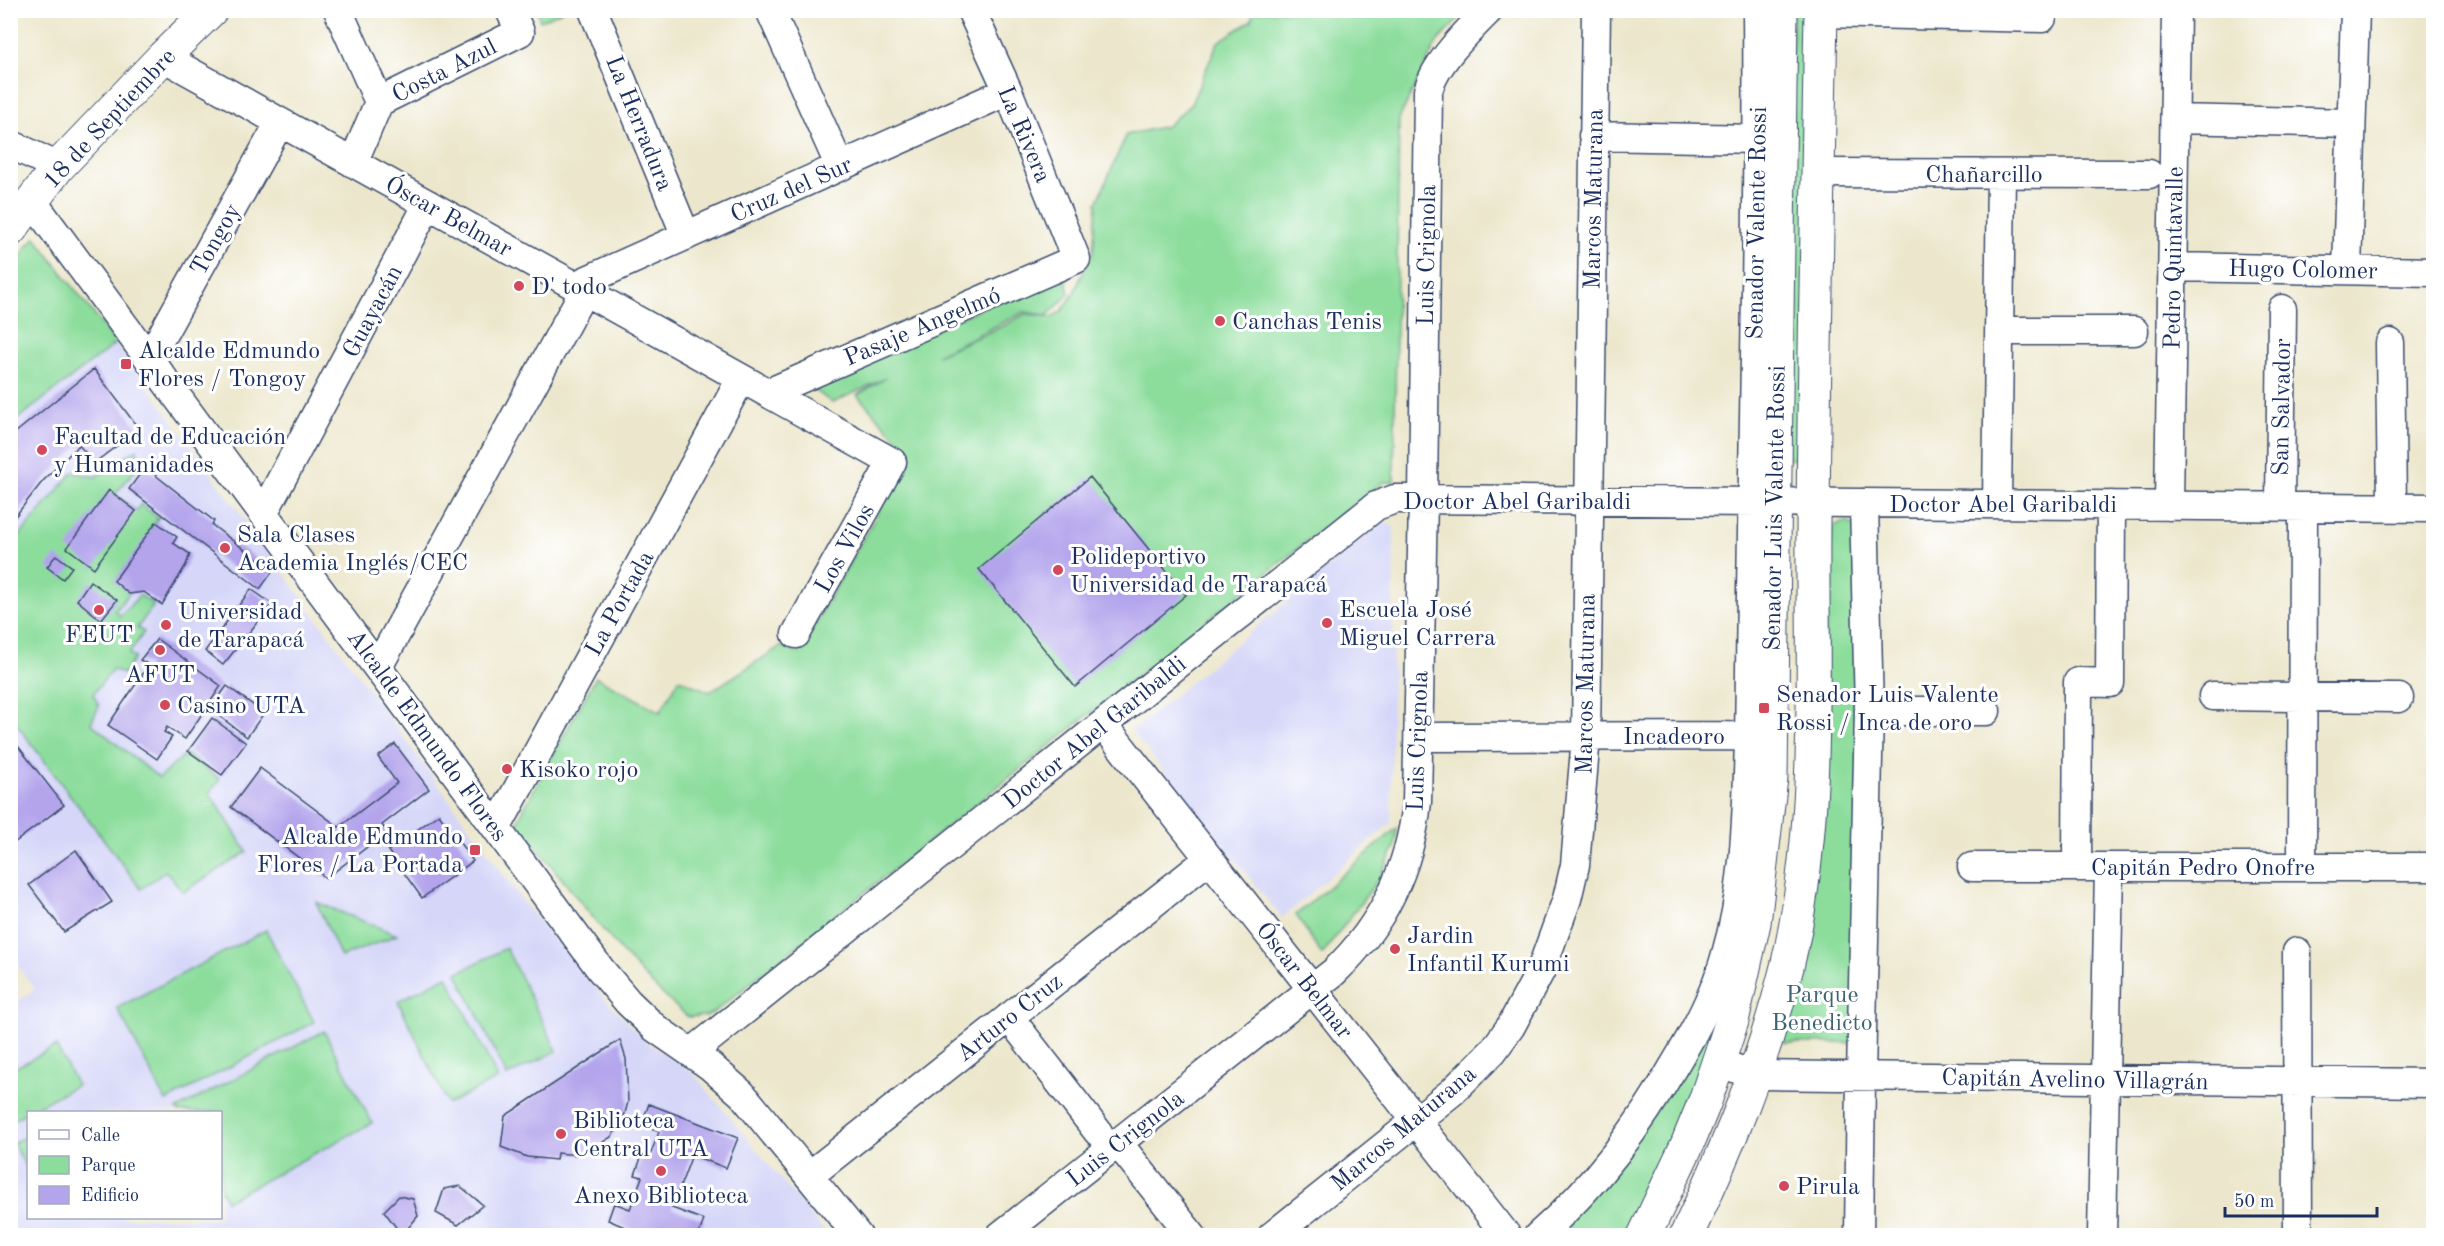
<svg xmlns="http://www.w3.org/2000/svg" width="2444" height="1246" font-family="'Old Standard TT',serif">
	<rect width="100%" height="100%" fill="#fff"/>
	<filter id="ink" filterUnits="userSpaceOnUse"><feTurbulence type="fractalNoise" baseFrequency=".0167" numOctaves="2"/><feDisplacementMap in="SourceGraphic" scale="12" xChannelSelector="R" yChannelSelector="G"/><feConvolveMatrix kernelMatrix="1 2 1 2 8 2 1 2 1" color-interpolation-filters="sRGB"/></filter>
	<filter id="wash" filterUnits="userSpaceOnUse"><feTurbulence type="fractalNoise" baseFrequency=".008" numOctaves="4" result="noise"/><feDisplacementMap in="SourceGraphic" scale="24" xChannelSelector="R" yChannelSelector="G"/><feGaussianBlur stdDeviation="1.35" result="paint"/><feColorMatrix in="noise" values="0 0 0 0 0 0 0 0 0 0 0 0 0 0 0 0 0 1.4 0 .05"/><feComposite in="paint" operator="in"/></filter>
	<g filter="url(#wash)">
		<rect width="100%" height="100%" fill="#ece7cc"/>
		<path fill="#d6d7f8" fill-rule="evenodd" d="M35 237 116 343 528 908 604 998 645 1041 693 1073 827 1235H11V1006L35 989 11 957 10 268ZM28 1112H220V1218H28Z
			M1383 521 1394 527 1391 823 1282 918 1132 731Z"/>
		<path fill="#8cdd9c" stroke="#54867d" stroke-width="1.5" d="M537 10H562V11L540 21Z
			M1253 11H1466L1437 42 1399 119 1394 482H1384L1365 495 714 1012 706 1016 688 1017C623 964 572 888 517 824L523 810 596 677 660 712 679 679 710 692 781 646 799 653 911 454 857 395 886 378 832 403 804 382 1065 274 1069 294 1048 315 1024 312 937 355 1005 325 1025 314 1052 317 1062 311 1071 298 1093 252 1097 203 1126 135 1167 126 1191 104 1218 42 1252 20Z
			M1793 11H1812L1806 458 1786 459Z
			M35 237 116 343 11 424V268Z
			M137 449 139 466 115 494 136 511 141 504 158 518 144 541 137 584 115 611 120 616 140 595 154 605 137 628 144 632 129 654 135 658 123 674 113 669 93 694 99 706 91 723 159 778 186 754 220 779 210 793 247 852 183 892 166 871 141 889 11 717V546L73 472 95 477Z
			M1845 522 1860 527 1857 1043H1785L1782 1035 1813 825 1832 526Z
			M1397 828 1395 847 1378 880 1322 955 1296 915Z
			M316 902 397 935 341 957Z
			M266 930 314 1022 166 1101 117 1008Z
			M506 948 557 1051 507 1076 457 973Z
			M447 976 498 1079 448 1104 398 1001Z
			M1716 999 1715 1037 1631 1235 1551 1236Z
			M324 1031 372 1123 226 1201 221 1191 220 1112H179L177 1109Z
			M56 1046 77 1085 11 1121V1070Z
			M28 1135V1171L13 1143Z"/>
		<g id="blocks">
			<path fill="#b3a4ec" d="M94 369 139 429 94 463 79 445 42 482 10 523V437Z
				M145 467 214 521 212 525 273 571 260 589 129 489Z
				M1090 477 1186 595 1075 687 979 569Z
				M109 490 136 511 94 568 67 548Z
				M156 522 177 537 173 543 190 554 186 565 162 605 144 592 129 594 114 581Z
				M56 555 72 567 63 579 47 567Z
				M90 581 117 600 101 620 77 600Z
				M251 589 272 604 223 665 205 651Z
				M157 639 221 686 185 739 167 727 164 732 172 737 157 759 108 725 149 665 140 660Z
				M227 686 264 713 247 737 210 709Z
				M212 718 246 743 222 775 188 751Z
				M10 736 64 805 10 846Z
				M395 744 429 789 382 825 387 832 326 878 231 807 260 768 339 827 397 783 378 757Z
				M439 814 473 861 422 898 388 851Z
				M76 850 112 902 64 932 29 885Z
				M620 1040 626 1059 628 1102 623 1121 611 1137 589 1151 578 1155 557 1153 556 1160 527 1157 501 1147 505 1116Z
				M649 1104 738 1138 726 1168 692 1155 672 1208 704 1220 698 1236H646L608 1220 614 1203 630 1209 642 1177 635 1175 642 1155 649 1158 659 1132 641 1125Z
				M460 1186 483 1205 458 1225 436 1213 444 1189Z
				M399 1196 413 1199 418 1216 404 1233 398 1230 384 1211Z
				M497 1230 498 1236H472V1234Z"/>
		</g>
	</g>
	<g filter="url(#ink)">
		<use href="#blocks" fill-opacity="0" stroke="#3a4b6e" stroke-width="1.5"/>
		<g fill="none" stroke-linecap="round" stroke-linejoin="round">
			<defs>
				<path id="minor" d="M338 10 379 102 353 163
					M593 10 686 236
					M770 10 840 167
					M1821 13 2042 18
					M163 57 892 462 796 634
					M379 102 520 32 510 10
					M2175 119 2351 123
					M1593 136 1758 139
					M10 144 58 167
					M1818 173 2149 174
					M33 202 601 970 628 1002 655 1028 710 1066 742 1094 858 1236
					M2172 267 2434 272
					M2347 270 2355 10
					M574 286 1008 91
					M2000 331H2134
					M2390 343 2392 507
					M150 357 280 122
					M768 393 1076 259 1008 91 971 10
					M1997 504 2001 174
					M2169 506 2176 10
					M2280 506 2282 309
					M264 512 428 204
					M378 667 584 291
					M2213 696 2399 698
					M1869 711H1986
					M1103 724 1507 1236
					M1419 737 1749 736
					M497 827 741 379
					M1972 867H2434
					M2077 867 2078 682 2110 683 2111 505
					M2302 867 2303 507
					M2297 952 2298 1236
					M1009 1017 1098 1132
					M691 1053 1376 506 1395 499H1407L2434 508
					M1718 1063 1756 1075 2434 1083
					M1118 1143 1192 1236
					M810 1175 1209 859
					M1000 1236 1334 972C1383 925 1410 869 1417 802L1423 499 1428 91C1435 63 1468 31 1489 10
					M1272 1236 1452 1092 1493 1051 1511 1026 1541 970 1567 899 1575 865 1586 737 1596 10
					M1538 1236C1597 1184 1639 1127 1678 1059 1698 1026 1716 991 1726 954 1743 896 1746 834 1748 774 1750 714 1750 653 1751 593 1754 399 1759 205 1757 10
					M1859 1236 1861 1077 1869 711 1864 503
					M2102 1236 2109 867"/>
				<path id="major" d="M10 230 58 167 163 57 211 10
					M1644 1236 1687 1145 1705 1101 1732 1021 1754 923 1771 778 1781 10
					M1686 1236C1728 1147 1763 1063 1787 967 1821 825 1812 674 1813 530 1814 357 1818 184 1821 10"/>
			</defs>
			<use href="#minor" stroke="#3a4b6e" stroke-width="31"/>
			<use href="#major" stroke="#3a4b6e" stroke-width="35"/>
			<use href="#minor" stroke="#fff" stroke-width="28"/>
			<use href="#major" stroke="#fff" stroke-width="33"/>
		</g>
	</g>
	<g fill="#d1495b" stroke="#fff" stroke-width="2">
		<circle cx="519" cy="286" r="6"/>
		<circle cx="1220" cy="321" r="6"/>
		<rect x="120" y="358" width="12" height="12" rx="3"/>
		<circle cx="42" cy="450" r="6"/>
		<circle cx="225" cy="548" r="6"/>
		<circle cx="1058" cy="570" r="6"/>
		<circle cx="99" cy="610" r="6"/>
		<circle cx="1327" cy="623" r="6"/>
		<circle cx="166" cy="625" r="6"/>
		<circle cx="160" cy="650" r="6"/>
		<circle cx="165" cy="705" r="6"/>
		<rect x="1758" y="702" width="12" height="12" rx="3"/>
		<circle cx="507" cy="769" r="6"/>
		<rect x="469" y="844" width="12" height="12" rx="3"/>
		<circle cx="1395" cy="949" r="6"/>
		<circle cx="561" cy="1134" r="6"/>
		<circle cx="661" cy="1171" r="6"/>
		<circle cx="1784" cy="1186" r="6"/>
	</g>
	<g text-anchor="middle" stroke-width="6" stroke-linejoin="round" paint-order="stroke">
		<g font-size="24" fill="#1b2f5e" stroke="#fff">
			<text transform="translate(444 70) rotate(-27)" y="8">Costa Azul</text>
			<text transform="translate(109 118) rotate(-47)" y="8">18 de Septiembre</text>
			<text transform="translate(640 123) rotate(68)" y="8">La Herradura</text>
			<text transform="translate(1025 134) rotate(67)" y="8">La Rivera</text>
			<text x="1984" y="182">Chañarcillo</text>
			<text transform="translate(791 189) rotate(-24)" y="8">Cruz del Sur</text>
			<text transform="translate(1593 199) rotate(-89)" y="8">Marcos Maturana</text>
			<text transform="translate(449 216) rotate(29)" y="8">Óscar Belmar</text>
			<text transform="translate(1756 223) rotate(-89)" y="8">Senador Valente Rossi</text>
			<text transform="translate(215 239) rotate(-61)" y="8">Tongoy</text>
			<text transform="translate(1426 255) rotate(-89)" y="8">Luis Crignola</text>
			<text transform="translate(2173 258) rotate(-89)" y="8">Pedro Quintavalle</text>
			<text transform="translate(2303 269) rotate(1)" y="8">Hugo Colomer</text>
			<text transform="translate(372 311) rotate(-62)" y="8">Guayacán</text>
			<text transform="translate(922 326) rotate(-23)" y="8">Pasaje Angelmó</text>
			<text transform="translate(2281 407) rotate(-89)" y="8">San Salvador</text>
			<text x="1517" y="509">Doctor Abel Garibaldi</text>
			<text x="2003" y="512">Doctor Abel Garibaldi</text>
			<text transform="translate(1774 508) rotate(-89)" y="8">Senador Luis Valente Rossi</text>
			<text transform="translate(844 548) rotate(-61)" y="8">Los Vilos</text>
			<text transform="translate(619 603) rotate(-61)" y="8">La Portada</text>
			<text transform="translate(1585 684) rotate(-89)" y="8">Marcos Maturana</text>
			<text transform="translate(1094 732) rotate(-39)" y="8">Doctor Abel Garibaldi</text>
			<text transform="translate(428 735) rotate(54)" y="8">Alcalde Edmundo Flores</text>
			<text x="1674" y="744">Incadeoro</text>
			<text transform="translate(1417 741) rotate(-88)" y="8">Luis Crignola</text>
			<text x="2203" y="875">Capitán Pedro Onofre</text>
			<text transform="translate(1305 980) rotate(52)" y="8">Óscar Belmar</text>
			<text transform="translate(1009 1017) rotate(-38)" y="8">Arturo Cruz</text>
			<text transform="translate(2075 1079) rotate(1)" y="8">Capitán Avelino Villagrán</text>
			<text transform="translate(1403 1128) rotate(-40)" y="8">Marcos Maturana</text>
			<text transform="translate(1125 1138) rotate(-38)" y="8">Luis Crignola</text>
		</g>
		<g font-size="24" fill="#1b2f5e" stroke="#fff" text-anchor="start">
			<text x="531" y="294">D' todo</text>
			<text x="1232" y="329">Canchas Tenis</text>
			<text x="138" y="358">Alcalde Edmundo<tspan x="138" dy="28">Flores / Tongoy</tspan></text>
			<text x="54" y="444">Facultad de Educación<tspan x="54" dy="28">y Humanidades</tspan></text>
			<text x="237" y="542">Sala Clases<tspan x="237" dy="28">Academia Inglés/CEC</tspan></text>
			<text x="1070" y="564">Polideportivo<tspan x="1070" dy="28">Universidad de Tarapacá</tspan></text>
			<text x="1339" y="617">Escuela José<tspan x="1339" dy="28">Miguel Carrera</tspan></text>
			<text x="178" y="619">Universidad<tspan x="178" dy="28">de Tarapacá</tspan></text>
			<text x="99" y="642" text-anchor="middle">FEUT</text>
			<text x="160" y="682" text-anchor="middle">AFUT</text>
			<text x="1776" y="702">Senador Luis Valente<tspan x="1776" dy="28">Rossi / Inca de oro</tspan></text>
			<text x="177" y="713">Casino UTA</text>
			<text x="519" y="777">Kisoko rojo</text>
			<text x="463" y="844" text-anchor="end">Alcalde Edmundo<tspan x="463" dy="28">Flores / La Portada</tspan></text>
			<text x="1407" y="943">Jardin<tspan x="1407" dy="28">Infantil Kurumi</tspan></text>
			<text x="573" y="1128">Biblioteca<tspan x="573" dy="28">Central UTA</tspan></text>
			<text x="1796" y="1194">Pirula</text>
			<text x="661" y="1203" text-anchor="middle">Anexo Biblioteca</text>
		</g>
		<g font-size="24" fill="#3d6371" stroke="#fff">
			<text x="1822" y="1002">Parque<tspan x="1822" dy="28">Benedicto</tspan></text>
		</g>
	</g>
	<rect width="2444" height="1246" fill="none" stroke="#fff" stroke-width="36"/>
	<rect x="27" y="1111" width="195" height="108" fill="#ffffff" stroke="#a4acbf" stroke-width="1.5"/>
	<rect x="39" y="1130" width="30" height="9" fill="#ffffff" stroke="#a4acbf" stroke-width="1.5"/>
	<text x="81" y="1141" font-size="18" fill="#1b2f5e">Calle</text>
	<rect x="39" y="1156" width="30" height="18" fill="#8cdd9c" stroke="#a4acbf" stroke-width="1.5"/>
	<text x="81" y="1171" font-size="18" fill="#1b2f5e">Parque</text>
	<rect x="39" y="1186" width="30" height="18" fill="#b3a4ec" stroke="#a4acbf" stroke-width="1.5"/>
	<text x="81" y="1201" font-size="18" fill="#1b2f5e">Edificio</text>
	<path d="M2225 1207v9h152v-9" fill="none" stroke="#1b2f5e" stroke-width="3"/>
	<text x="2234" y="1207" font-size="18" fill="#1b2f5e" stroke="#ffffff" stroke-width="4.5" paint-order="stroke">50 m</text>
</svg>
